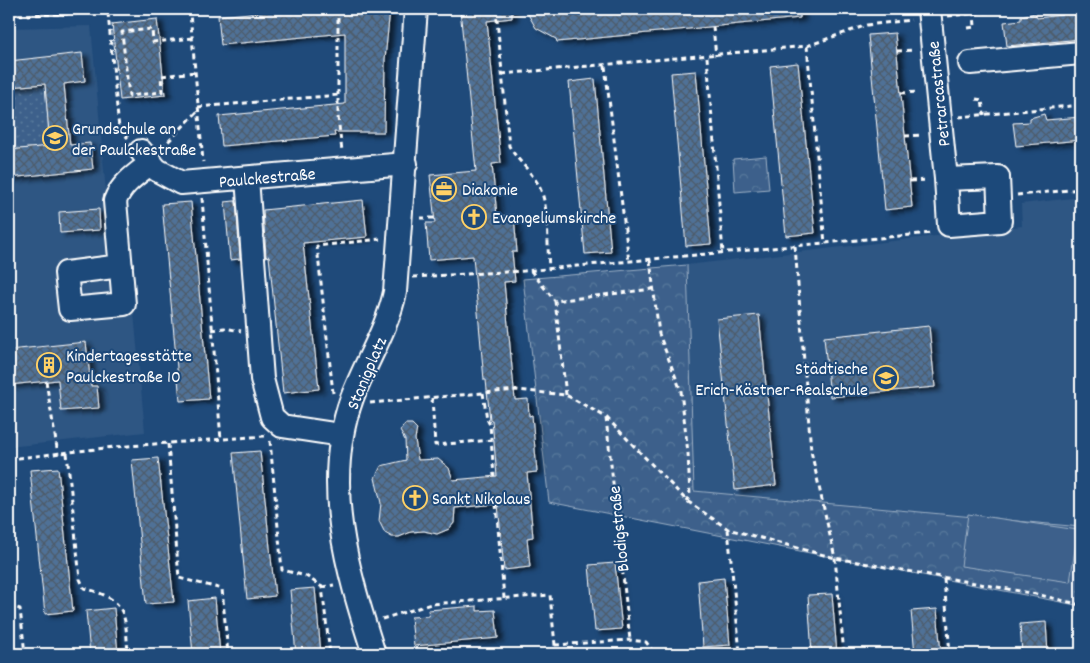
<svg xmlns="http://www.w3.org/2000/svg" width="1090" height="663" font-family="Dekko,sans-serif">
	<defs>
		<pattern id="park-crowns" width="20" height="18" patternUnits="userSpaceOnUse" patternTransform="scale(1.25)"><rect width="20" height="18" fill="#3c618b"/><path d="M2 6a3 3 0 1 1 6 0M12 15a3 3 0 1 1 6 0" fill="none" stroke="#59799c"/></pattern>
		<pattern id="garden-dots" width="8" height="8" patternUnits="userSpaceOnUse" patternTransform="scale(1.25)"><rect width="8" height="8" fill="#3c618b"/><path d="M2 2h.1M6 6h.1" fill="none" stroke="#59799c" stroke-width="1.8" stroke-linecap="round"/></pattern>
		<pattern id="building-cross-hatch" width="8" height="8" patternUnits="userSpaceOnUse" patternTransform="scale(1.25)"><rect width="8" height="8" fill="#507197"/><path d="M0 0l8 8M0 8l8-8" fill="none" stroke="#4e5b6a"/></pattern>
		<filter id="shadow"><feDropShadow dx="5.5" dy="3" stdDeviation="2.5" flood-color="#0009"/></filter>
	</defs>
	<rect width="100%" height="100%" fill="#1f4a7a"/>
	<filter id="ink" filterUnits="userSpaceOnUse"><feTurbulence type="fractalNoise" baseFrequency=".02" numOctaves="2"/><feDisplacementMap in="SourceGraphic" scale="10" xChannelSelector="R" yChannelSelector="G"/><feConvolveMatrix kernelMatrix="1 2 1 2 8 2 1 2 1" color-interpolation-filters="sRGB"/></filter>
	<g filter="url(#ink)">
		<path fill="#2e5683" d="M91 26 111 248H128L145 432 9 447V28Z
			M1081 197V527L694 491 687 265 1022 226 1021 204Z"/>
		<path fill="url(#park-crowns)" stroke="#9eb0c5" d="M766 156 769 189 735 192 733 159Z
			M687 265 694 491 1081 527V606L549 502 523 279Z"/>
		<path fill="url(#garden-dots)" stroke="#9eb0c5" d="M45 84 50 146 9 150V87Z"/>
		<path fill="#3c618b" stroke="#9eb0c5" d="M968 514 1078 530 1070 582 961 566Z"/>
		<path fill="url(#building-cross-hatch)" stroke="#fff" filter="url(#shadow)" d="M293 9H390L385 59 384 132H334L335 136 222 146 219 116 345 104V33L221 45 218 16Z
			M460 9H512V18L487 21 501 163 492 164 497 216 514 215 517 252H512L515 281 504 282 515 400 528 399 529 416 532 415 537 472 527 473 533 537 527 538 530 567 504 570 498 504 455 508 454 523 449 529 437 534 424 531 411 532 399 537H392L385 533 379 521 381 503 375 478 381 466 406 460 405 440 400 431 405 424H412L417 429 415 439 418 460 438 459 449 468 453 480 497 476 492 420H490L486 380H484L473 256 429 260 426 223H435L430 175 476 171Z
			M525 9H602V11L623 9H800V18L557 42 556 39 536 28Z
			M1077 9 1081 19V39L1007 46 1004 22 1021 20V16L1035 13 1037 18 1062 15V13Z
			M157 19 165 95 120 100 112 24Z
			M895 33 912 207 885 210 868 35Z
			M82 53 85 81 64 84 70 145 90 143 93 169 9 178V150L50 146 45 84 9 87V61Z
			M798 63 815 233 786 236 770 66Z
			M696 71 711 244 686 246 671 73Z
			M595 79 611 252 585 254 569 82Z
			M1044 114 1046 120 1081 117V140L1016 146 1013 123 1030 122V118Z
			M363 200 367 237 303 243 319 389 283 393 269 256 266 257 263 210Z
			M234 201H236L240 259 230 260 225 202Z
			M191 202 209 399 180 401 162 204Z
			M99 209 100 230 60 233 59 212Z
			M759 315 776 485 735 490 717 319Z
			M929 326 935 387 830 397 824 337Z
			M86 342 91 386H97L99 408 61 411 58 380 9 385V350Z
			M260 451 275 596 247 599 233 453Z
			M158 458 174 602 146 604 132 460Z
			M58 468 73 611 45 614 30 470Z
			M615 563 622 629 595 631 589 565Z
			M724 578 730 645 703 647 698 581Z
			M315 588 321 654H296L290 590Z
			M832 594 837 654H812L808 595Z
			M215 598 220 654H193L188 601Z
			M477 606V611L495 610 498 638 414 646 411 617 429 616 428 610Z
			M114 608 118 654H90L86 611Z
			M937 609 941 654H915L911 611Z
			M1046 622 1048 654H1022L1020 624Z"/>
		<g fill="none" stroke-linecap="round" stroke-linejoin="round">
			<defs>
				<path id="minor" d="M929 9 946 179
					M970 63 1081 53
					M141 151 157 170 181 183 406 164
					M998 177 1000 221 949 225 946 179Z
					M247 178 262 379 272 417 282 426 341 435
					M121 266 66 273 70 309 124 304 115 201C121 184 137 174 151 163
					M374 654C347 570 321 484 352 398 366 361 387 330 395 292L416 9"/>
			</defs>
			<use href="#minor" stroke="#fff" stroke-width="26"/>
			<path stroke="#fff" stroke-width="3" stroke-dasharray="5 4" stroke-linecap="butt" d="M109 9 108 13 132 9
				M169 9 190 13
				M192 9 190 13 203 162
				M338 9V117L342 151
				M496 9 509 146C517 160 530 170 538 184 550 205 547 244 549 269
				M9 15 108 13 119 129 128 138
				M948 16 1014 9
				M713 27 716 56
				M968 28 975 27 974 13
				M193 38 153 42 152 29 122 32 129 96 162 92 161 76 196 72
				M807 46 825 244
				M897 51 914 50
				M707 57 723 253
				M605 66 629 262
				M502 74 807 46 867 25 911 20
				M901 93 918 92
				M976 99 982 100 984 115
				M198 107 339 95
				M959 117 1081 105
				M905 136 922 135
				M162 148 198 111
				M910 181 927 180
				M1017 195 1081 189
				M202 198 221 440
				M420 218H434
				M795 246 811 451 835 558 844 654
				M650 260 659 334 681 391 688 453 690 496 687 501
				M531 271 555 301
				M413 277 524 271 932 233
				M212 330 224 328 241 331
				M46 381 58 454
				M333 393 317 246 380 239
				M483 393 487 419 490 425 494 476
				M566 395 555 301 652 289
				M432 398 435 445 491 440
				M370 403 517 390 566 395 606 417 687 501 728 529 835 558 1036 594 1081 605
				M606 418 630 640
				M270 441 282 570 306 576 322 587 330 654
				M168 444 179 578 222 589 228 654
				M67 453 80 579 84 588C128 600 125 614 128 654
				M9 459 114 447 265 436
				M496 504 504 598
				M728 529 740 653
				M944 579 950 654
				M322 587 334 585
				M9 605 20 609 25 654
				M382 619 431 604 550 595 555 645 558 647
				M556 654 555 645 630 640 646 642 655 654
				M727 654H750"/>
			<use href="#minor" stroke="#1f4a7a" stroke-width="22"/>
		</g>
	</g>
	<defs>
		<symbol id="school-ring" viewBox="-11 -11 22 22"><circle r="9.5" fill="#1f4a7a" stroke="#ffd166" stroke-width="1.5"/><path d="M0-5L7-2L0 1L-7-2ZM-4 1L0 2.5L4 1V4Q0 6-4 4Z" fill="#ffd166"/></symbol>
		<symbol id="office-ring" viewBox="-11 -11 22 22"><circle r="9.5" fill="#1f4a7a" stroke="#ffd166" stroke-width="1.5"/><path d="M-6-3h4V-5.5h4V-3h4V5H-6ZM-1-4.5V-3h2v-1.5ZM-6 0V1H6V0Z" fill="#ffd166"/></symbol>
		<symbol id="church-ring" viewBox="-11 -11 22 22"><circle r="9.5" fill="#1f4a7a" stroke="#ffd166" stroke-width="1.5"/><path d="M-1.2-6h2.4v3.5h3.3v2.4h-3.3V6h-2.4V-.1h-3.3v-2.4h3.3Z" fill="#ffd166"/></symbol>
		<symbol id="building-ring" viewBox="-11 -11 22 22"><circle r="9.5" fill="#1f4a7a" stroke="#ffd166" stroke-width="1.5"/><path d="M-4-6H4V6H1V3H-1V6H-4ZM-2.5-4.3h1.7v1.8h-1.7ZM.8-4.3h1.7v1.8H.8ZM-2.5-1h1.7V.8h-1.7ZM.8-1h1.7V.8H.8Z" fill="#ffd166"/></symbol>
	</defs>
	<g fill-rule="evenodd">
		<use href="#school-ring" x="41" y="124" width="28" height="28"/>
		<use href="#office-ring" x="430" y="175" width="28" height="28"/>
		<use href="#church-ring" x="460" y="203" width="28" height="28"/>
		<use href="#building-ring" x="35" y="351" width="28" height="28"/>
		<use href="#school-ring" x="872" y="364" width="28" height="28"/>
		<use href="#church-ring" x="401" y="484" width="28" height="28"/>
	</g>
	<g text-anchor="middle" stroke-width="4" stroke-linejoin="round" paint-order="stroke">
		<g font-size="18" fill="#fff" stroke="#1f4a7a">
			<text transform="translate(938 94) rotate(-96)" y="6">Petrarcastraße</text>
			<text transform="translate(267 177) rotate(-5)" y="6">Paulckestraße</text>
			<text transform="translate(366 373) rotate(-67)" y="6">Stanigplatz</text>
			<text transform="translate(618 529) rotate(-96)" y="6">Blodigstraße</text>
		</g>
		<g font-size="18" fill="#fff" stroke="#1f4a7a" text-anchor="start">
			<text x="72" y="134">Grundschule an<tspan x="72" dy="21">der Paulckestraße</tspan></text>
			<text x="462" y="195">Diakonie</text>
			<text x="492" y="223">Evangeliumskirche</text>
			<text x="66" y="361">Kindertagesstätte<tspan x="66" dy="21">Paulckestraße 10</tspan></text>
			<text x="868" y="374" text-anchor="end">Städtische<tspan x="868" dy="21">Erich-Kästner-Realschule</tspan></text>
			<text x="432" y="504">Sankt Nikolaus</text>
		</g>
	</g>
	<rect width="1090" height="663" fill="none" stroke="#1f4a7a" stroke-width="30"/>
	<rect x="15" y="15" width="1060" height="633" fill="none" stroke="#fff" stroke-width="2" filter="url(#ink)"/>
</svg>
